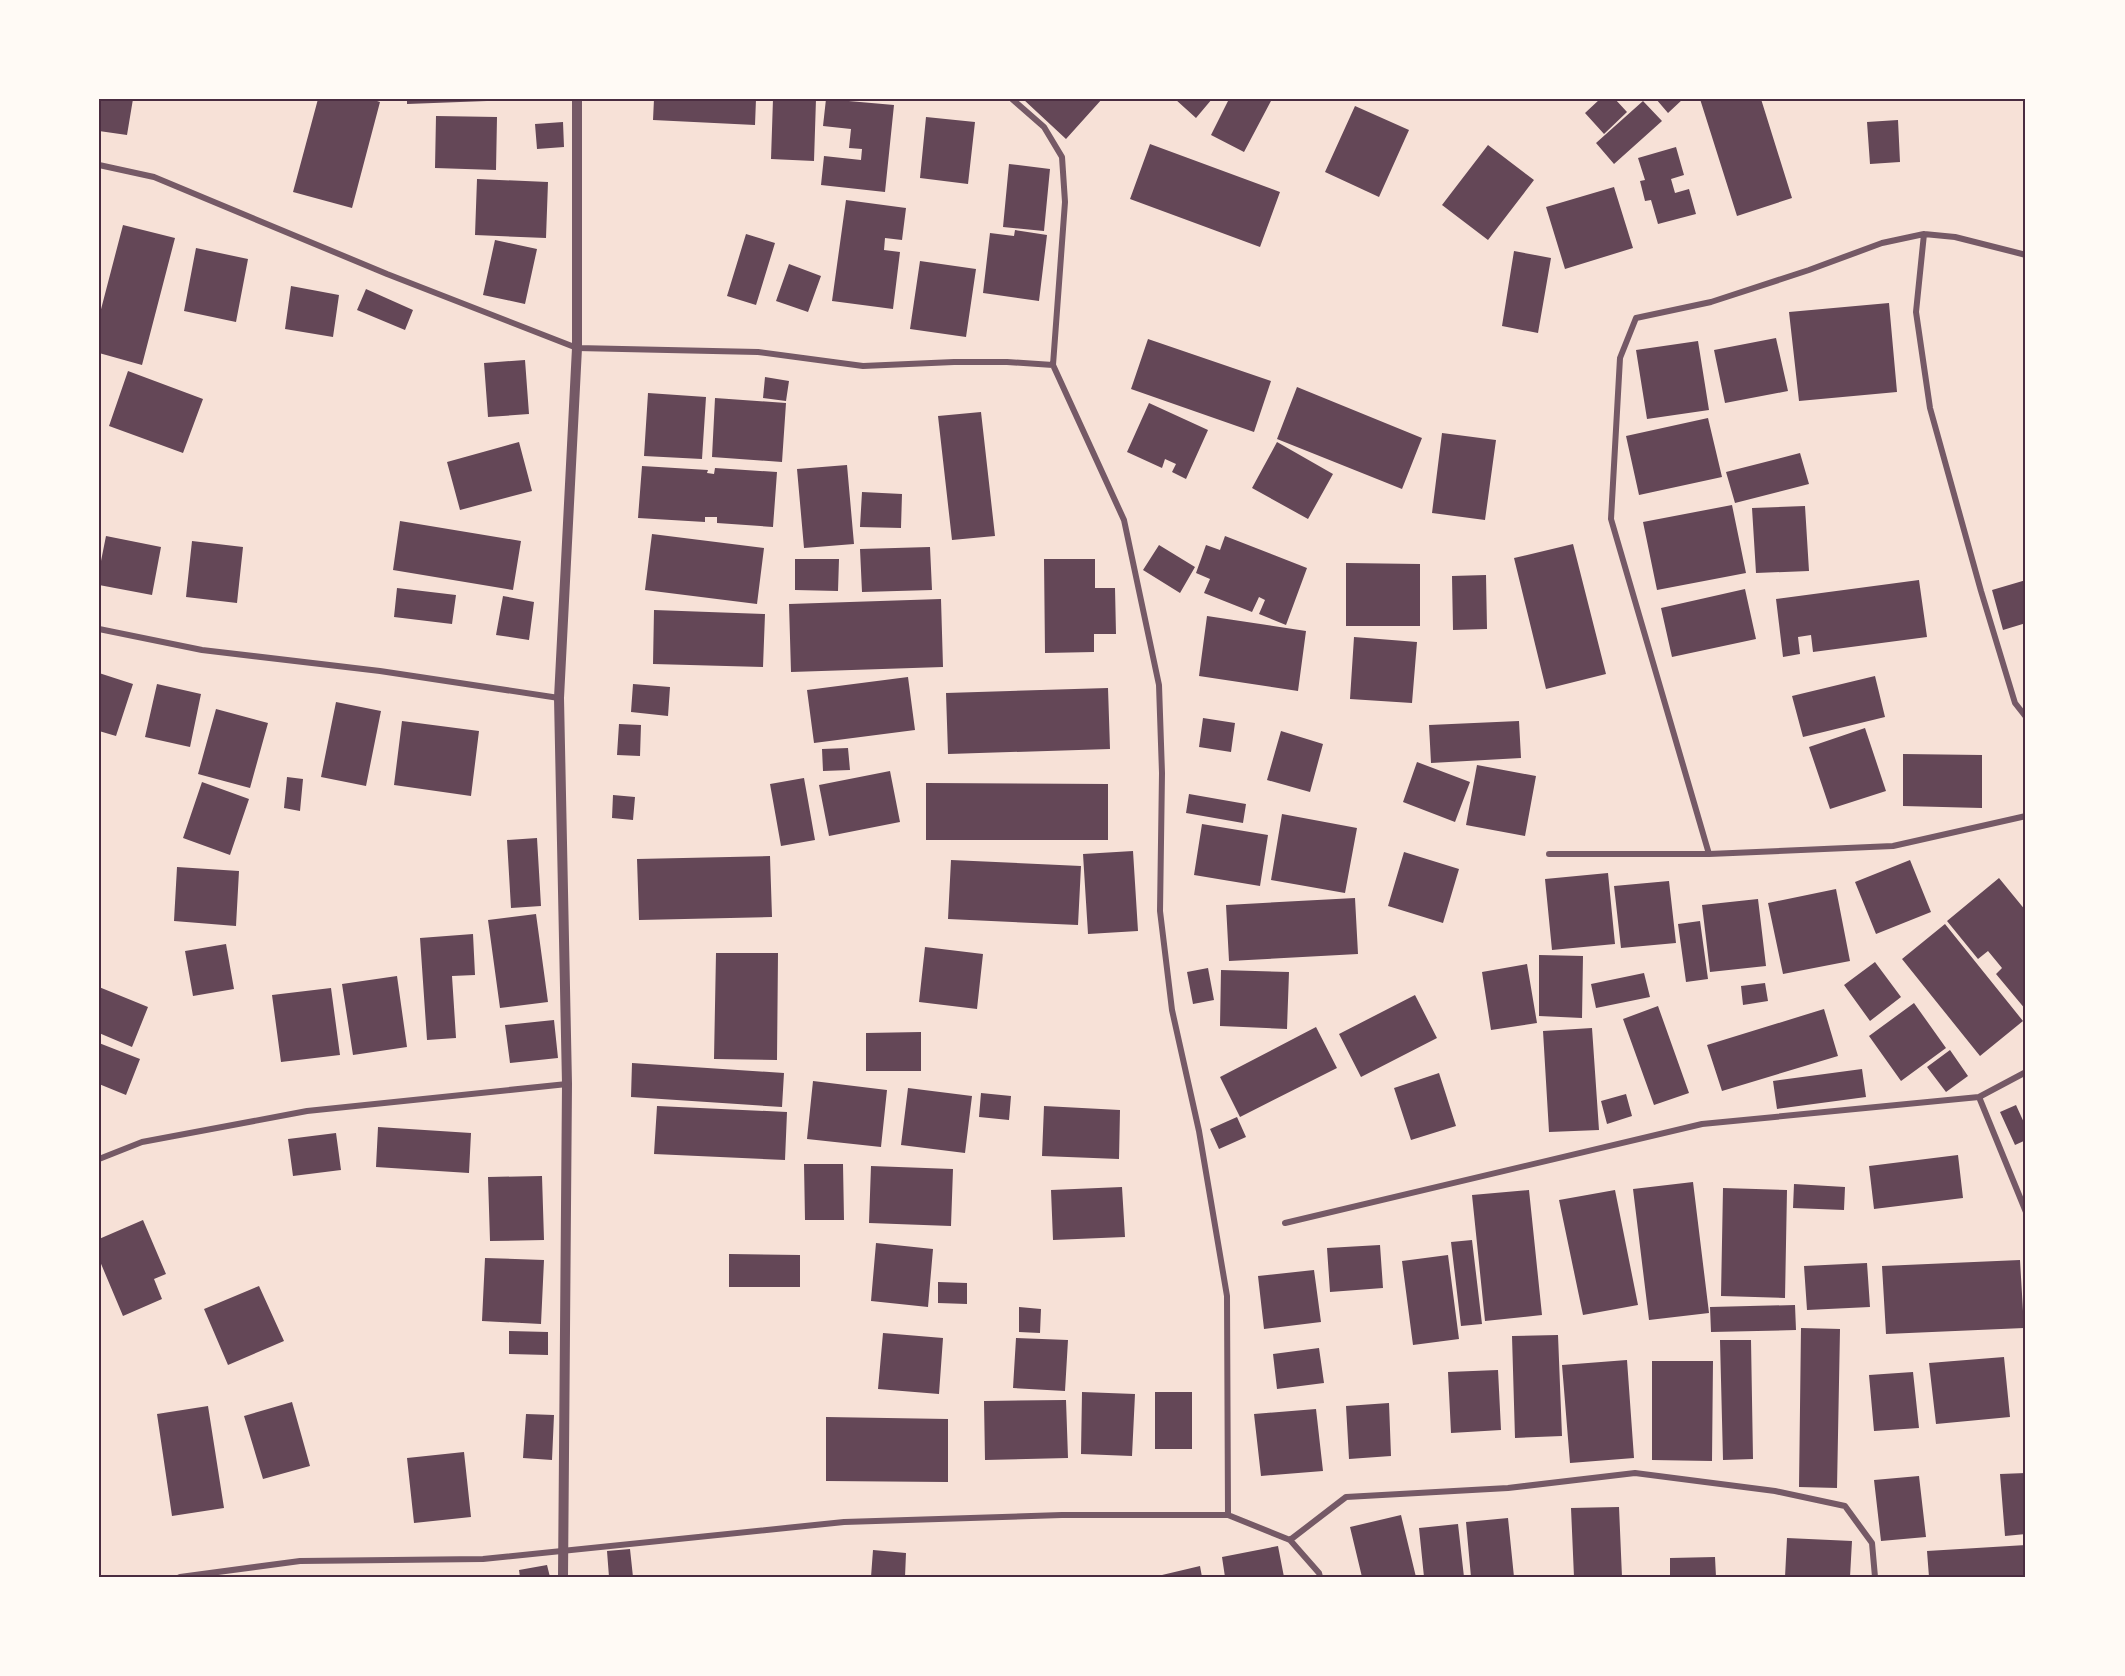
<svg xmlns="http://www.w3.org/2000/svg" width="2125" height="1676" font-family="'Crimson Pro',serif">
	<rect width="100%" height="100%" fill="#f7e1d7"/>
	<path fill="#644757" d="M99 99H133L127 135 99 131Z
		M318 99H371L380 102 352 208 293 192Z
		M407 99H487V101L407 104Z
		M654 99H756L755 125 653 120Z
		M773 99H816L814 161 771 159Z
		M826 99 894 105 885 192 821 185 824 156 861 160 862 149 849 148 851 129 823 126Z
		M1023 99H1102L1066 139Z
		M1175 99H1212L1196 118Z
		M1229 99H1272L1244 152 1211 135Z
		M1600 99H1615L1627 112 1604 134 1585 113Z
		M1656 99H1683L1668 113Z
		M1700 99H1761L1792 198 1737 216Z
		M1643 101 1662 121 1614 164 1596 143Z
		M1355 106 1409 130 1379 197 1325 172Z
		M436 116 497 117 496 170 435 168Z
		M926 117 975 122 968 184 920 178Z
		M1898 120 1900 162 1870 164 1867 122Z
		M563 122 564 147 537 149 535 124Z
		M1150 144 1280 192 1260 247 1130 199Z
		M1488 145 1534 180 1488 240 1442 205Z
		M1676 147 1684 175 1671 179 1675 193 1689 189 1696 214 1658 224 1651 200 1645 201 1640 181 1645 180 1638 158Z
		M1009 164 1050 169 1044 231 1003 227Z
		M477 179 548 182 546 238 475 235Z
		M1614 187 1633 248 1565 269 1546 207Z
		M846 200 906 208 902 240 885 238 884 250 900 252 893 309 832 301Z
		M123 225 175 238 142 365 99 353V317Z
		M1015 230 1047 235 1039 301 983 293 990 233 1014 236Z
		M746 234 775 243 756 305 727 296Z
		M495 240 537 249 525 304 483 295Z
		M196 248 248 259 236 322 184 311Z
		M1514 251 1551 258 1538 333 1502 326Z
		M920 261 976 269 966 337 910 329Z
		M789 264 821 276 808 312 776 301Z
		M291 286 339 295 333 337 285 329Z
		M366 289 413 310 405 330 357 310Z
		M1889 303 1897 392 1799 401 1789 312Z
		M1776 338 1788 391 1725 403 1714 350Z
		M1148 339 1271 381 1254 432 1131 389Z
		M1698 341 1709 410 1647 419 1636 350Z
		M525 360 529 414 488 417 484 363Z
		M128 371 203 399 183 453 109 426Z
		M765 377 789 381 786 401 763 398Z
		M1297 387 1422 438 1402 489 1277 439Z
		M648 393 706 397 702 459 644 456Z
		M715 398 786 403 782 462 712 457Z
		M1149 403 1208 430 1186 479 1172 472 1176 464 1165 459 1162 468 1127 452Z
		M981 412 995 536 952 540 938 416Z
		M1708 418 1722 477 1639 495 1626 436Z
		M1442 433 1496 440 1485 520 1432 513Z
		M519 442 532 491 460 510 447 462Z
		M1277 442 1333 474 1308 519 1252 488Z
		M1800 453 1809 484 1735 503 1726 472Z
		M847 465 854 544 804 548 797 469Z
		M642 466 708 470 707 473 714 474 715 468 777 472 773 527 717 523V517H705V522L638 518Z
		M862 492 902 494 901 528 860 527Z
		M1732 505 1746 573 1657 590 1643 522Z
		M1805 506 1809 571 1756 573 1752 508Z
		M400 521 521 541 513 590 393 570Z
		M652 534 764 548 757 604 645 590Z
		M106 536 161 547 152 595 99 585V571Z
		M1225 536 1307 568 1286 625 1259 614 1265 600 1259 597 1252 612 1204 593 1210 579 1196 573 1206 545 1220 550Z
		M192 541 243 547 237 603 186 597Z
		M1573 544 1606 674 1546 689 1514 558Z
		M1159 545 1195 567 1180 593 1143 570Z
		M930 547 932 590 862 592 860 549Z
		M795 559H839L838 591 795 590Z
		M1044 559H1095V588H1115L1116 634H1094V652L1045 653Z
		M1346 563 1420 564V626H1346Z
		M1486 575 1487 629 1453 630 1452 576Z
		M1919 580 1927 637 1813 652 1811 635 1798 637 1800 654 1783 657 1776 599Z
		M2026 580V623L2003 630 1992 590Z
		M397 588 456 595 452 624 394 617Z
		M1745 589 1756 639 1672 657 1661 608Z
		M503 596 534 602 529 640 496 635Z
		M941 599 943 667 791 672 789 604Z
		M654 610 765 614 763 667 653 664Z
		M1207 616 1306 631 1298 691 1199 676Z
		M1354 637 1417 642 1412 703 1350 699Z
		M99 673 133 684 116 736 99 731Z
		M1875 676 1885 717 1803 737 1792 696Z
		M908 677 915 730 814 743 807 690Z
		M157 684 201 694 190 747 145 737Z
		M633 684 670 687 668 716 631 712Z
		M1108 688 1110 749 948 754 946 693Z
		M336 702 381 711 366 786 321 777Z
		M216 709 268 723 250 788 198 774Z
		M1203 718 1235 723 1231 752 1199 747Z
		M402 721 479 731 471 796 394 785Z
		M1519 721 1521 758 1431 763 1429 725Z
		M619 724 641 725 640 756 617 755Z
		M1865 728 1886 791 1830 809 1809 747Z
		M1281 731 1323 744 1310 792 1267 780Z
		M848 748 850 770 823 771 822 749Z
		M1903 754 1982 755V808L1903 806Z
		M1417 762 1470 782 1455 822 1403 802Z
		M1477 765 1536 776 1525 836 1466 825Z
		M890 771 900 822 829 836 819 785Z
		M287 777 303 779 300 811 284 808Z
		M804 778 815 840 781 846 770 784Z
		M202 782 249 799 230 855 183 838Z
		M926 783 1108 784V840H926Z
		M1189 794 1246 804 1243 823 1186 813Z
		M613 795 635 797 633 820 612 818Z
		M1282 814 1357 828 1345 893 1271 880Z
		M1202 824 1268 835 1260 886 1194 875Z
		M537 838 541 906 511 908 507 840Z
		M1133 851 1138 931 1088 934 1083 854Z
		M1404 852 1459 869 1443 923 1388 906Z
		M770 856 772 917 639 920 637 859Z
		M951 860 1081 866 1078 925 948 919Z
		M1910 860 1931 912 1876 934 1855 882Z
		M177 867 239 871 236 926 174 921Z
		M1608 873 1615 944 1552 950 1545 879Z
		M1999 878 2026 911V1010L1996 974 2002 968 1988 951 1978 959 1947 921Z
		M1669 881 1676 943 1621 948 1614 886Z
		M1836 889 1850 961 1783 974 1768 903Z
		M1355 898 1358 954 1229 961 1226 905Z
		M1758 899 1766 966 1710 972 1702 905Z
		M536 914 548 1002 500 1008 488 920Z
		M1700 921 1708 979 1686 982 1678 924Z
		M1945 924 2023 1021 1980 1056 1902 959Z
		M473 934 475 975 452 976 456 1038 427 1040 420 938Z
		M226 944 234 989 193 996 185 951Z
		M925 947 983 954 977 1009 919 1002Z
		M716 953H778L777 1060 714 1059Z
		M1539 955 1583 956 1582 1018 1539 1016Z
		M1875 962 1901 997 1870 1021 1844 985Z
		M1527 964 1537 1023 1491 1030 1482 972Z
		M1208 968 1214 1000 1193 1004 1187 972Z
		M1221 970 1289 972 1287 1029 1220 1026Z
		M1644 973 1650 997 1596 1008 1591 984Z
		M397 976 407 1047 353 1055 342 984Z
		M1765 983 1768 1001 1743 1005 1741 986Z
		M99 987 148 1007 132 1047 99 1033Z
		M331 988 340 1055 281 1062 272 995Z
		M1415 995 1437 1038 1361 1077 1339 1034Z
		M1914 1003 1946 1048 1901 1081 1869 1036Z
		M1658 1006 1689 1093 1654 1105 1623 1019Z
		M1824 1009 1838 1056 1722 1091 1707 1045Z
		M554 1020 558 1058 510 1063 505 1025Z
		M1316 1027 1337 1068 1240 1117 1220 1077Z
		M1592 1028 1599 1130 1549 1132 1543 1031Z
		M921 1032V1071H866V1033Z
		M99 1043 140 1059 126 1095 99 1084Z
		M1950 1050 1968 1076 1946 1092 1927 1067Z
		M632 1063 784 1073 782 1107 631 1097Z
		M1862 1069 1866 1097 1777 1109 1773 1081Z
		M1439 1073 1456 1126 1411 1140 1394 1088Z
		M813 1081 887 1090 881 1147 807 1139Z
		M908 1088 972 1096 965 1153 901 1145Z
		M981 1093 1011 1096 1009 1120 979 1117Z
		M1626 1094 1632 1116 1607 1124 1601 1101Z
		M2016 1105 2026 1127V1140L2015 1145 2000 1112Z
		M657 1106 787 1112 785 1160 654 1154Z
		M1044 1106 1120 1110 1119 1159 1042 1156Z
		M1237 1117 1246 1137 1219 1149 1210 1129Z
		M378 1127 471 1133 469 1173 376 1167Z
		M336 1133 341 1170 293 1176 288 1139Z
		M1958 1155 1963 1198 1874 1209 1869 1166Z
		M804 1164H843L844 1220H805Z
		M871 1166 953 1169 951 1226 869 1223Z
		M542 1176 544 1240 490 1241 488 1177Z
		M1693 1182 1709 1313 1649 1320 1633 1189Z
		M1794 1184 1845 1187 1844 1210 1793 1208Z
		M1122 1187 1125 1237 1053 1240 1051 1190Z
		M1723 1188 1787 1190 1785 1298 1721 1296Z
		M1529 1190 1542 1315 1485 1321 1472 1195Z
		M1615 1190 1638 1305 1583 1315 1559 1200Z
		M143 1220 166 1274 154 1279 162 1299 123 1316 99 1259V1239Z
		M1472 1240 1482 1324 1461 1326 1451 1242Z
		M876 1243 933 1249 928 1307 871 1301Z
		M1380 1245 1383 1288 1330 1292 1327 1248Z
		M729 1254 800 1255V1287H729Z
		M1448 1255 1459 1339 1413 1345 1402 1261Z
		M485 1258 544 1260 541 1324 482 1321Z
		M2020 1260 2024 1328 1886 1334 1882 1266Z
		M1867 1263 1870 1307 1807 1310 1804 1266Z
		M1314 1270 1321 1322 1264 1329 1258 1276Z
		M938 1282 967 1283V1304L938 1303Z
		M259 1286 284 1341 228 1365 204 1309Z
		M1795 1305 1796 1330 1711 1332 1710 1307Z
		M1019 1307 1041 1309 1040 1333 1019 1332Z
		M1801 1328 1840 1329 1837 1488 1799 1487Z
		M509 1331 548 1332V1355L509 1354Z
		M883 1333 943 1338 939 1394 878 1389Z
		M1558 1335 1562 1436 1515 1438 1512 1336Z
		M1016 1338 1068 1340 1065 1391 1013 1388Z
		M1720 1340H1751L1753 1459 1723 1460Z
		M1319 1348 1324 1383 1277 1389 1273 1354Z
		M2004 1357 2010 1417 1936 1424 1929 1363Z
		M1627 1360 1634 1458 1570 1463 1562 1365Z
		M1652 1361H1713L1712 1461 1652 1460Z
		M1498 1370 1501 1430 1451 1433 1448 1372Z
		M1913 1372 1919 1428 1874 1431 1869 1375Z
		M1082 1392 1135 1394 1132 1456 1081 1454Z
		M1155 1392H1192V1449H1155Z
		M1066 1400 1068 1458 985 1460 984 1401Z
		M292 1402 310 1466 263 1479 244 1416Z
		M1389 1403 1391 1456 1349 1459 1346 1406Z
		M208 1406 224 1508 172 1516 157 1414Z
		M1316 1409 1323 1471 1261 1476 1254 1414Z
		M526 1414 554 1415 552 1460 523 1458Z
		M826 1417 948 1419V1482L826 1481Z
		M464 1452 471 1517 414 1523 407 1458Z
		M2026 1473V1534L2005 1536 2000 1474Z
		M1919 1476 1926 1537 1881 1541 1874 1480Z
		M1619 1507 1622 1577H1574L1571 1508Z
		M1401 1515 1416 1577H1362L1350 1527Z
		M1508 1518 1514 1577H1471L1466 1522Z
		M1458 1524 1464 1577H1424L1419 1528Z
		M1787 1538 1852 1541 1850 1577H1785Z
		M2026 1545V1577H1929L1927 1551Z
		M1278 1546 1284 1577H1225L1222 1557Z
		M630 1549 633 1577H609L607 1551Z
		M873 1550 906 1553 905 1577H871Z
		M1715 1557 1716 1577H1670V1558Z
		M547 1565 550 1577H520L519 1570Z
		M1200 1566 1202 1577H1163L1162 1575Z"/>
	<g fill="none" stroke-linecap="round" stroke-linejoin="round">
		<path stroke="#755966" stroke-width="6" d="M1012 99 1044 127 1062 157 1065 202 1053 365 1124 520 1159 685 1162 773 1160 911 1172 1010 1199 1131 1227 1296 1228 1515
			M99 165 154 177 387 274 577 348 758 352 863 366 954 362H1007L1053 365
			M1924 234 1916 312 1930 408 1981 591 2015 703 2026 717
			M99 629 202 650 380 671 559 698
			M1549 854H1709L1893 846 2026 816
			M1709 854 1611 519 1620 358 1636 318 1711 302 1809 270 1882 243 1924 234 1955 237 2026 255
			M1979 1097 2026 1212
			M99 1159 142 1142 307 1111 567 1084
			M1285 1223 1702 1124 1979 1097 2026 1072
			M1290 1540 1346 1497 1508 1488 1635 1473 1775 1491 1845 1506 1872 1543 1875 1577
			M180 1577 300 1561 483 1559 844 1522 1062 1515H1228L1290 1540 1319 1573 1320 1577"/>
		<path stroke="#755966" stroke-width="10" d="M563 1577 567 1084 559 698 577 348V99"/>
	</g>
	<rect width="2125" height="1676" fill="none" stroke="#fffaf5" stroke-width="201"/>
	<rect x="100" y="100" width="1924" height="1476" fill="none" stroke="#4a2c40" stroke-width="2"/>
</svg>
